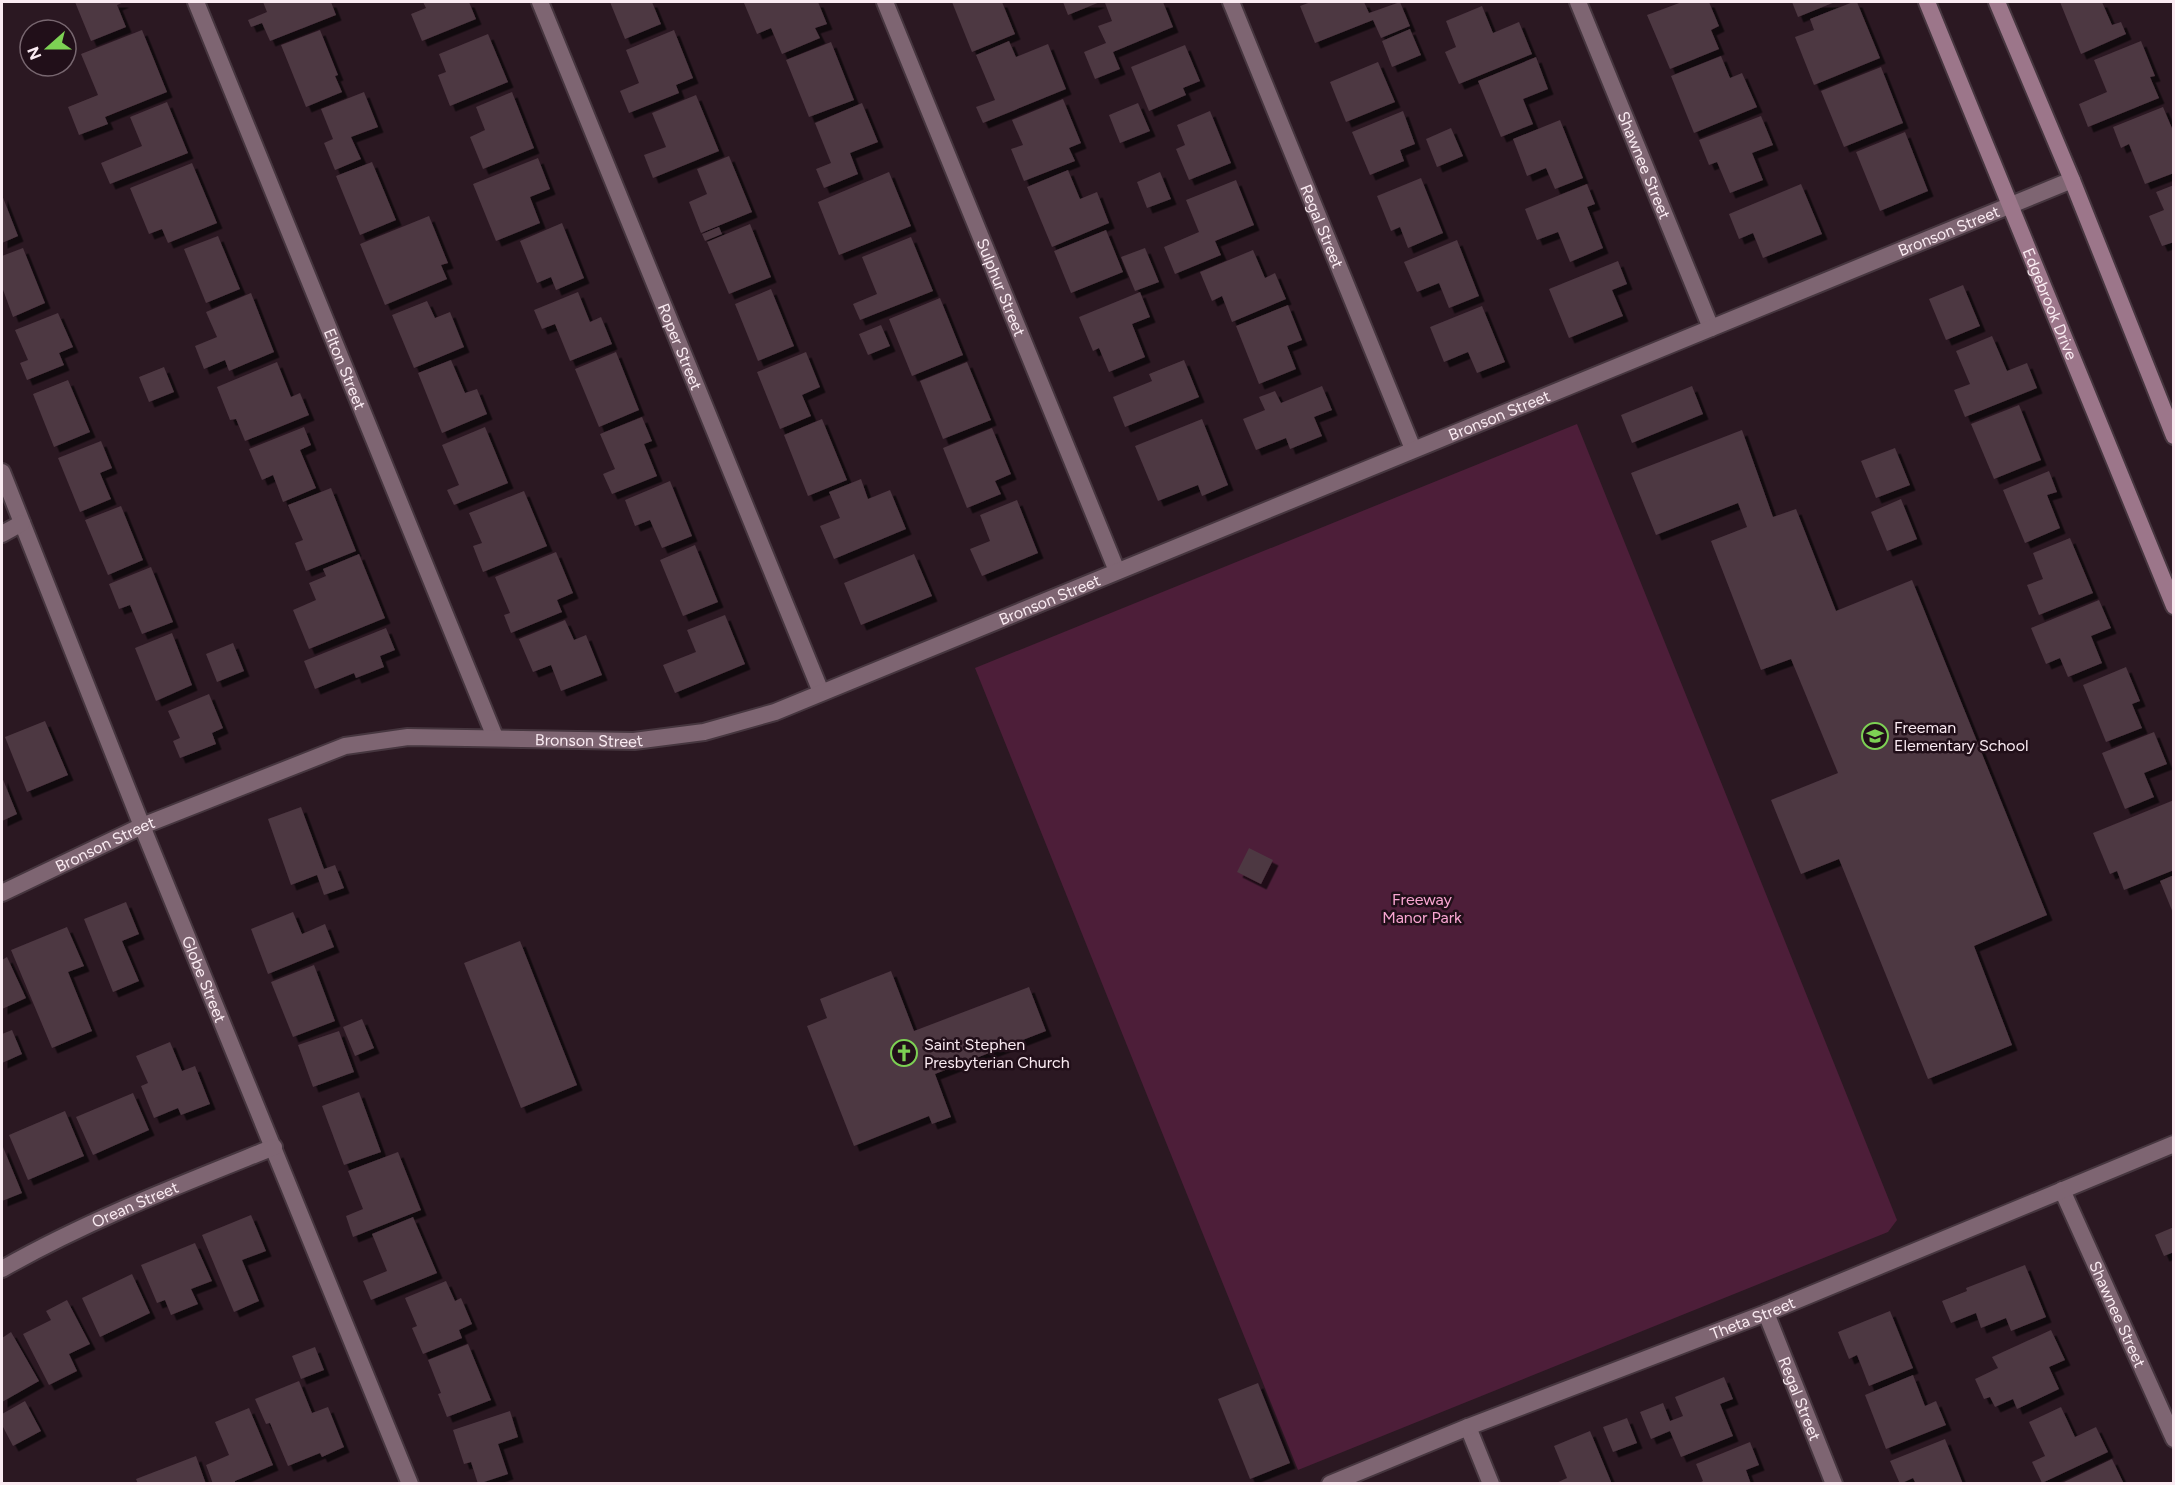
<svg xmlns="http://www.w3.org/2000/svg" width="2175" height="1485" font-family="Figtree,sans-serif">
	<defs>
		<filter id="shadow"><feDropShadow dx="5.5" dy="5.5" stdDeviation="0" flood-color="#0009"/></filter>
	</defs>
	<rect width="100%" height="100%" fill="#2b1822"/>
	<path fill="#4d1e39" d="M1577 424 1897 1220 1888 1232 1298 1470 975 668Z"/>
	<path fill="#4d3742" filter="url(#shadow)" d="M75 2H124L117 5 126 27 91 41Z
		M263 2H331L336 15 270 41 262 23 251 27 248 20 267 12Z
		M423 2H469L476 19 422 41 411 14 426 8Z
		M610 2H652L661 24 625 39Z
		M747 2H818L827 24 815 28 820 38 782 54 771 28 757 34 744 3Z
		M952 2H1002L1015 34 972 52Z
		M1063 2H1100L1068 15Z
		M1109 2H1163L1173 27 1113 52 1120 69 1095 79 1084 52 1106 43 1098 26 1112 21 1105 3Z
		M1311 2H1364L1369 13 1400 2 1410 26 1381 38 1373 20 1315 43 1300 6Z
		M1682 2H1709L1719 26 1711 30 1719 49 1670 69 1647 15Z
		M1792 2H1835L1798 17Z
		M1853 2H1857L1880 58 1814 85 1795 37 1814 30 1810 19Z
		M2060 2H2102L2112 25 2121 22 2126 34 2081 54Z
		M1482 6 1493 33 1519 22 1532 54 1459 84 1445 52 1456 47 1446 21Z
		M1410 29 1421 55 1392 67 1382 41Z
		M142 30 167 92 105 117 108 124 79 135 68 107 98 95 81 54Z
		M320 30 338 75 335 76 342 92 306 107 281 45Z
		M674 30 693 78 676 85 679 93 629 113 620 91 639 83 626 50Z
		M488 34 508 82 450 106 438 75 446 72 439 54Z
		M1009 41 1016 57 1048 44 1066 89 983 123 976 107 995 100 976 55Z
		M2141 41 2155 76 2150 77 2159 98 2088 127 2079 104 2107 92 2094 60Z
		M831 42 854 100 809 117 786 60Z
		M1185 45 1200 81 1183 88 1186 95 1149 111 1131 67Z
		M1721 56 1730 78 1742 73 1757 107 1694 133 1671 76Z
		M1536 57 1548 89 1523 99 1533 124 1501 137 1478 81Z
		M1378 62 1395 102 1346 122 1330 82Z
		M1881 67 1903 123 1844 147 1821 91Z
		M364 92 378 127 351 137 361 159 335 170 324 143 333 139 321 109Z
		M512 92 534 148 483 169 470 137 485 130 476 107Z
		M696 95 719 151 653 178 644 155 666 147 652 113Z
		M1063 99 1081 143 1069 148 1075 161 1024 181 1011 149 1023 145 1012 120Z
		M167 102 188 153 110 184 101 163 142 146 130 117Z
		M862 103 878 142 850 153 858 174 824 188 816 169 831 163 815 123Z
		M1138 103 1150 131 1120 143 1109 115Z
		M2163 107 2174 133V173L2145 184 2129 144 2121 148 2113 127Z
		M1210 111 1231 163 1189 180 1176 149 1185 145 1177 125Z
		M1403 111 1415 144 1400 150 1404 161 1370 175 1352 132Z
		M1761 116 1773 145 1752 153 1763 180 1730 193 1717 162 1709 165 1699 140Z
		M1560 120 1583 178 1555 189 1546 168 1527 176 1513 139Z
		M1451 128 1463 156 1437 167 1426 139Z
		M1905 132 1928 191 1880 211 1856 152Z
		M729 156 752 212 701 233 689 202 707 194 697 169Z
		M538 158 550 189 530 197 540 223 496 241 473 184Z
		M372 162 396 220 360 235 336 176Z
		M192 163 217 223 168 243 162 229 149 234 130 188Z
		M1068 170 1080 199 1097 192 1109 223 1052 247 1027 187Z
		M889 172 911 226 839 255 818 202Z
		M1160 172 1171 199 1147 208 1137 182Z
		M1421 178 1443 233 1408 248 1400 227 1391 231 1377 196Z
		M1236 180 1254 225 1215 241 1221 255 1175 274 1164 247 1199 232 1186 200Z
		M1587 184 1595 204 1587 207 1603 248 1570 262 1558 232 1537 240 1525 209Z
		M1801 184 1822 234 1763 258 1753 233 1739 239 1729 214Z
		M2174 185V242L2162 246 2149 216 2164 210 2156 192Z
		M2 195 18 236 2 243Z
		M429 216 448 263 441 265 447 279 385 305 360 244Z
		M562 223 584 278 556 290 551 277 537 283 520 241Z
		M750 224 771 277 729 294 707 242Z
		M719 227 722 234 705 241 702 234Z
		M1106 230 1123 272 1071 293 1054 251Z
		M218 236 240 289 206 303 184 249Z
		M911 237 933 291 860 320 853 304 877 294 862 257Z
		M1457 240 1479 296 1449 308 1439 283 1417 292 1404 262Z
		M23 248 45 303 13 317 2 287V256Z
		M1145 248 1159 282 1135 291 1121 257Z
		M1253 250 1265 278 1275 273 1286 299 1232 322 1222 296 1212 301 1200 272Z
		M1618 261 1627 284 1612 290 1623 316 1569 338 1549 289Z
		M1963 285 1980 326 1946 340 1929 299Z
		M771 289 794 346 758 361 735 304Z
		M578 292 590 322 601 317 612 344 570 361 555 324 542 329 534 310Z
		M1140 292 1150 317 1132 324 1145 357 1109 372 1099 348 1093 351 1079 317Z
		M251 293 274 352 229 371 225 360 204 369 195 346 217 337 206 312Z
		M940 298 963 355 912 376 889 319Z
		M427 301 435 318 450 312 464 347 414 368 392 315Z
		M1288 305 1302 340 1287 346 1296 369 1259 384 1236 326Z
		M1482 306 1505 362 1477 373 1468 352 1444 362 1430 327Z
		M58 313 73 347 59 353 64 365 27 380 20 363 28 360 15 330Z
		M881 325 890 346 868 355 859 334Z
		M1992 336 2007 371 2027 363 2037 388 1965 417 1954 390 1970 384 1956 351Z
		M616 352 639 410 599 427 575 369Z
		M806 352 820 387 802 395 811 416 780 429 757 372Z
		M451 360 465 393 477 389 487 414 442 433 418 373Z
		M1184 360 1199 397 1125 427 1113 397 1152 381 1149 374Z
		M277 362 291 397 300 393 309 415 245 441 236 419 230 420 217 387Z
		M967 362 991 420 943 439 920 381Z
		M164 367 174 392 149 402 139 377Z
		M68 380 90 432 54 447 33 394Z
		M1322 386 1332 410 1314 417 1322 436 1290 449 1286 438 1256 450 1243 419 1265 410 1259 397 1275 391 1281 403Z
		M1692 386 1703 414 1632 443 1621 415Z
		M2019 405 2041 460 1994 479 1971 424Z
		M642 417 652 441 644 444 657 476 612 494 603 474 615 469 600 434Z
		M822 419 847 480 808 496 784 435Z
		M1202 419 1228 485 1202 496 1198 485 1158 501 1135 446Z
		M304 427 311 445 300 450 316 488 283 502 273 475 262 480 249 449Z
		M485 427 508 483 454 505 447 490 459 485 442 445Z
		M992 428 1011 474 995 481 1001 494 967 508 943 448Z
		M1742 430 1773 517 1796 509 1836 611 1912 580 2047 915 1974 946 2012 1045 1928 1079 1839 859 1801 874 1771 800 1838 773 1791 659 1761 670 1711 541 1747 527 1738 503 1656 535 1631 473Z
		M101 441 112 468 100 473 111 499 80 512 58 458Z
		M1895 448 1910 485 1876 498 1861 461Z
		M2049 471 2057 492 2047 495 2060 528 2025 543 2003 490Z
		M861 479 868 499 890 490 906 529 834 559 820 526 840 518 829 492Z
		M670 481 692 536 662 548 650 520 635 526 625 500Z
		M331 488 356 551 306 571 295 543 303 540 288 505Z
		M524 491 547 546 483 572 473 546 482 543 469 513Z
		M1901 499 1917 539 1887 551 1871 512Z
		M1017 500 1038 553 982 576 970 549 990 541 980 515Z
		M121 506 143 560 108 575 85 520Z
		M2070 538 2093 593 2039 615 2027 585 2043 579 2033 553Z
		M695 545 718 602 683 616 660 560Z
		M556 552 573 593 557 600 562 612 511 633 504 615 510 613 495 577Z
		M359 554 385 618 309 649 293 610 316 600 309 583 326 576 323 569Z
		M914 554 932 596 861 625 844 583Z
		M151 567 173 622 142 634 130 605 119 609 109 584Z
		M2099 600 2111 628 2091 636 2102 663 2068 677 2060 658 2046 664 2031 628Z
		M725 615 745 664 675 693 663 665 696 652 687 630Z
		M565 620 574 640 586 635 602 675 561 691 551 665 533 672 519 639Z
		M386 628 395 650 380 656 384 667 356 678 354 673 315 689 304 661Z
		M172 633 192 685 156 701 135 648Z
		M233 643 244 671 217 682 206 654Z
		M2126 667 2140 701 2132 704 2142 728 2106 742 2083 685Z
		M209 694 223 728 212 733 216 744 180 758 173 741 180 738 168 711Z
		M45 721 68 775 27 792 5 737Z
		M2154 732 2167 764 2144 773 2154 797 2125 809 2102 753Z
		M2 777 17 814 2 821Z
		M2174 800V870L2124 890 2117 871 2110 874 2093 833Z
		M301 807 324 869 335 865 344 888 324 895 317 875 291 885 268 819Z
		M1249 848 1273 860 1261 884 1237 872Z
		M2174 875V913H2173L2160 881Z
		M126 902 139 934 122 941 139 981 113 992 84 919Z
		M293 912 302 934 325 924 334 947 268 974 251 929Z
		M67 927 84 966 68 972 92 1031 52 1048 11 950Z
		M520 941 577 1085 521 1108 464 963Z
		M7 957 26 998 2 1009V960Z
		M314 965 335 1021 293 1037 271 982Z
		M891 971 914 1031 1029 987 1046 1031 935 1074 951 1117 932 1124 929 1116 854 1146 807 1026 827 1018 820 999Z
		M362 1019 374 1048 355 1056 343 1027Z
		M12 1030 22 1054 2 1063V1034Z
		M339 1031 354 1072 313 1087 298 1045Z
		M170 1042 182 1071 195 1066 210 1104 181 1115 178 1108 154 1118 141 1086 148 1083 136 1056Z
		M359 1092 381 1152 344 1165 322 1106Z
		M133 1093 149 1130 93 1155 76 1117Z
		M65 1111 84 1156 28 1180 9 1135Z
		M3 1147 22 1193 2 1201V1148Z
		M398 1152 421 1210 353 1237 346 1216 363 1209 348 1171Z
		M251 1215 266 1251 242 1260 259 1301 234 1312 202 1235Z
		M413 1217 437 1273 371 1300 363 1281 387 1271 372 1234Z
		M2174 1227V1252L2164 1256 2155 1235Z
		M195 1243 212 1281 191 1289 198 1304 171 1315 165 1300 157 1303 141 1265Z
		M2025 1265 2046 1317 2011 1331 2006 1318 1981 1328 1976 1313 1951 1323 1942 1301 1967 1291 1966 1288Z
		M132 1274 150 1313 100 1337 82 1298Z
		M446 1281 455 1301 461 1298 472 1324 459 1330 462 1338 423 1354 412 1328 417 1326 405 1298Z
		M67 1300 90 1344 69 1354 77 1371 49 1385 23 1334 51 1320 46 1311Z
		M1890 1311 1913 1368 1869 1386 1857 1355 1849 1359 1838 1332Z
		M2051 1330 2065 1360 2049 1367 2059 1389 2017 1409 2013 1399 1995 1407 1990 1397 1984 1399 1975 1379 1998 1368 1992 1357Z
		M11 1332 39 1381 2 1402V1338Z
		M468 1344 491 1400 447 1417 438 1394 441 1393 428 1360Z
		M315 1347 324 1370 301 1379 292 1356Z
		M1913 1375 1925 1406 1936 1401 1946 1425 1886 1449 1865 1395Z
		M1724 1377 1733 1399 1720 1404 1733 1436 1681 1457 1670 1431 1651 1439 1640 1412 1663 1403 1670 1421 1683 1416 1675 1397Z
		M299 1381 312 1413 328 1407 344 1447 322 1457 320 1453 288 1466 270 1423 266 1424 255 1399Z
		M1258 1383 1290 1463 1250 1479 1218 1399Z
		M25 1401 41 1431 13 1446 2 1425V1414Z
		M2061 1407 2075 1437 2096 1427 2108 1452 2042 1483 2032 1462 2045 1456 2029 1422Z
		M249 1408 273 1465 235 1481V1484H213L206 1465 229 1455 215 1422Z
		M510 1411 518 1437 498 1444 508 1474 478 1484 471 1462 464 1464 453 1430Z
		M1627 1418 1637 1443 1613 1452 1603 1427Z
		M1590 1431 1612 1484H1554L1567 1478 1554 1446Z
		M1945 1439 1963 1484H1916L1913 1478 1900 1484 1890 1461Z
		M1750 1442 1759 1465 1746 1470 1751 1484H1697L1703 1481 1696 1464Z
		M196 1456 206 1484H138L136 1479Z
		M2112 1459 2124 1484H2060Z"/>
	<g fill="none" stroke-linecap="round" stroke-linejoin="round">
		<defs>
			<g id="minor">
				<path id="s1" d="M196 2 495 737"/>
				<path id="s2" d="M540 2 821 692"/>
				<path id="s3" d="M885 2 1117 571"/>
				<path id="s4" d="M1231 2 1413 449"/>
				<path id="s5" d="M1578 2 1711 328"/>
				<path id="s6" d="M2 472 142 826 410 1484"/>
				<path d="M2 534 22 523"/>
				<path id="s7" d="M2 893 142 826 345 746 408 737 634 741 704 732 775 712 2072 180"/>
				<path id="s8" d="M2062 1190 2174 1439"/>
				<path id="s9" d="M2 1269C88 1220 182 1184 274 1147"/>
				<path id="s10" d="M1766 1313 1834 1484"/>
				<path d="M1468 1427 1491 1484"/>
			</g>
			<g id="tertiary">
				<path id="s11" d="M1330 1484 1468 1427 1766 1313 2174 1144"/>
			</g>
			<g id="secondary">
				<path id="s12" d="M1927 2 2174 606"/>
				<path d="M1997 2 2072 180 2174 436"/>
			</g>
		</defs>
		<use href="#minor" stroke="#46363f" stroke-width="20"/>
		<use href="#tertiary" stroke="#46363f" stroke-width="20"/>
		<use href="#secondary" stroke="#46363f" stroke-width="20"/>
		<use href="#minor" stroke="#7e6572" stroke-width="16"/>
		<use href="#tertiary" stroke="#7e6572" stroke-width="16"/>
		<use href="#secondary" stroke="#9c768a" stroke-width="16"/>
	</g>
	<defs>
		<symbol id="school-ring" viewBox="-11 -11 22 22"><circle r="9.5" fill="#210f19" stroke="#7dd154" stroke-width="1.5"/><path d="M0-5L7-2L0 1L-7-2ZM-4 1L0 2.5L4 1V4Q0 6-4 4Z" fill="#7dd154"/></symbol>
		<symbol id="church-ring" viewBox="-11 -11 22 22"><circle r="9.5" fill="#210f19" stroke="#7dd154" stroke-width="1.5"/><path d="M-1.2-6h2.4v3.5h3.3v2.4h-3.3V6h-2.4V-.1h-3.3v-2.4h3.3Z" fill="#7dd154"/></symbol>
	</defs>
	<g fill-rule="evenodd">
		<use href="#school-ring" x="1860" y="721" width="30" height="30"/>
		<use href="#church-ring" x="889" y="1038" width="30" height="30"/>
	</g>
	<g text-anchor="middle" stroke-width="5" stroke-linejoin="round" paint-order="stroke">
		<g font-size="16" fill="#faebf2" stroke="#210f19">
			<text dy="6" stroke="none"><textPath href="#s5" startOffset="176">Shawnee Street</textPath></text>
			<text dy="6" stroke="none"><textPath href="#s4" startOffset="242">Regal Street</textPath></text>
			<text dy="6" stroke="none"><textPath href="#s7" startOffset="2076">Bronson Street</textPath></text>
			<text dy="6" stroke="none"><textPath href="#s3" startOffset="308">Sulphur Street</textPath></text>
			<text dy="6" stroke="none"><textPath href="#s12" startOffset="326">Edgebrook Drive</textPath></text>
			<text dy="6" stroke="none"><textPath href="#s2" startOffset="372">Roper Street</textPath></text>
			<text dy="6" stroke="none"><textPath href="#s1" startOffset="396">Elton Street</textPath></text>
			<text dy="6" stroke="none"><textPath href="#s7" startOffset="1590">Bronson Street</textPath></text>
			<text dy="6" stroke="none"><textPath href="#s7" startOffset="1104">Bronson Street</textPath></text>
			<text dy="6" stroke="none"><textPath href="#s7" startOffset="618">Bronson Street</textPath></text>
			<text dy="6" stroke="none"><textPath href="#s7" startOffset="114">Bronson Street</textPath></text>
			<text dy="6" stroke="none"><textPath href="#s6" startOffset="546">Globe Street</textPath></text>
			<text dy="6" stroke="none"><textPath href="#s9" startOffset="148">Orean Street</textPath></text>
			<text dy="6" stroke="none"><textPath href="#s8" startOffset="136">Shawnee Street</textPath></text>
			<text dy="6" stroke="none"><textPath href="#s11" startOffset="454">Theta Street</textPath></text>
			<text dy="6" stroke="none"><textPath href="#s10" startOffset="92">Regal Street</textPath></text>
		</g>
		<g font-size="16" fill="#faebf2" stroke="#210f19" text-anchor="start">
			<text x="1894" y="733">Freeman<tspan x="1894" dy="18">Elementary School</tspan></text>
			<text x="924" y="1050">Saint Stephen<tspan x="924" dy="18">Presbyterian Church</tspan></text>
		</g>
		<g font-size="16" fill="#f9a6d2" stroke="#210f19">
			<text x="1422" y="905">Freeway<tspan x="1422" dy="18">Manor Park</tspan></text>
		</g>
	</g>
	<rect width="2175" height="1485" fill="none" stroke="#faebf2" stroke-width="6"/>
	<g transform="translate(48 48) rotate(249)"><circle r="28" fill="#210f19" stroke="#786770" stroke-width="1.5"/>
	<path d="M0-4.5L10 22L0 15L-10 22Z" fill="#7dd154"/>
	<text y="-9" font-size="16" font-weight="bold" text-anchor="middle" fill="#faebf2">N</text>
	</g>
</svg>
